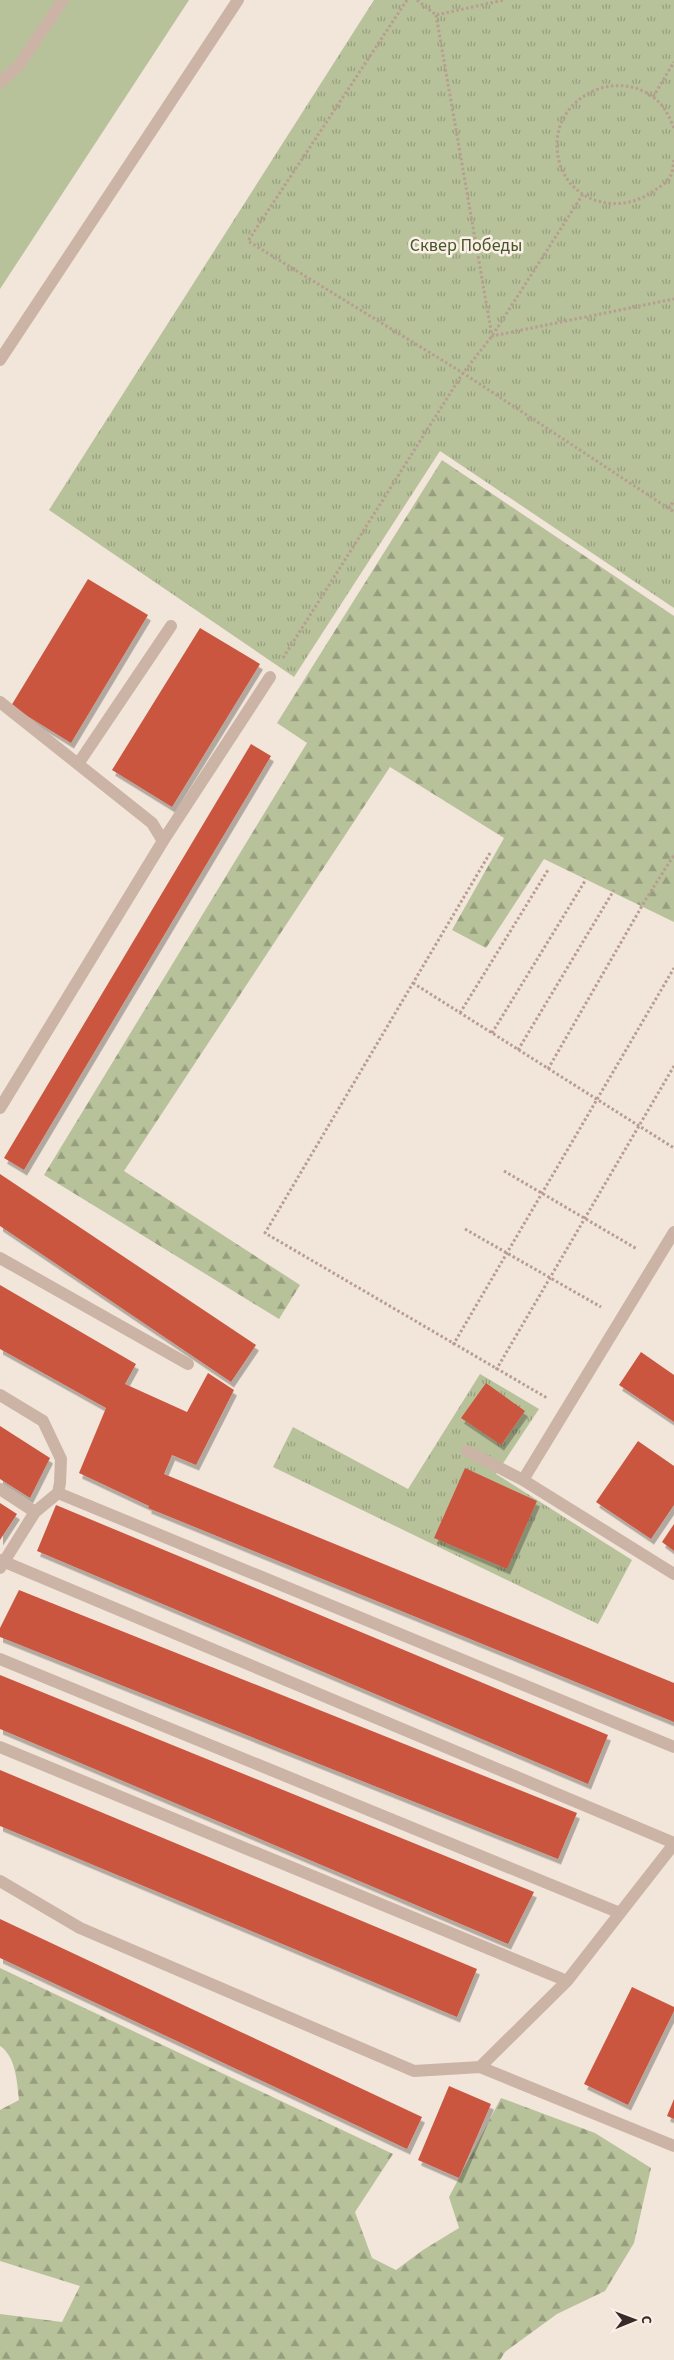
<svg xmlns="http://www.w3.org/2000/svg" width="674" height="2360" font-family="'Source Sans 3',sans-serif">
	<defs>
		<pattern id="forest-firs" width="22" height="20" patternUnits="userSpaceOnUse" patternTransform="scale(1.25)"><rect width="22" height="20" fill="#b8c29a"/><path d="M5 1l3.5 6h-7zM16 11l3.5 6h-7z" fill="#969e7e"/></pattern>
		<pattern id="park-tufts" width="24" height="20" patternUnits="userSpaceOnUse" patternTransform="scale(1.25)"><rect width="24" height="20" fill="#b8c29a"/><path d="M3 7l-1-3M5 7V3M7 7l1-3M15 17l-1-3M17 17v-4M19 17l1-3" fill="none" stroke="#969e7e"/></pattern>
		<filter id="shadow"><feDropShadow dx="3" dy="5.5" stdDeviation="0" flood-color="#0004"/></filter>
	</defs>
	<rect width="100%" height="100%" fill="#f2e5da"/>
	<path fill="#b8c29a" d="M0 0H189L0 289Z"/>
	<path fill="url(#forest-firs)" d="M442 460 674 616V922L544 859 486 948 452 930 504 838 390 767 124 1171 300 1285 279 1319 44 1175 307 743 277 723Z
		M0 1968 393 2154 355 2212 372 2258 396 2270 423 2250 459 2228 449 2197 501 2098 595 2133 651 2168 634 2243 605 2291 557 2314 505 2352 500 2360H0V2314L62 2322 80 2286 0 2261V2110L19 2100C17 2083 16 2056 0 2046Z"/>
	<path fill="url(#park-tufts)" d="M374 0H674V608L440 451 294 677 49 510Z
		M480 1374 539 1409 496 1474 632 1560 598 1624 273 1467 293 1427 408 1489Z"/>
	<path fill="#ca5741" filter="url(#shadow)" d="M88 579 148 615 71 743 11 706Z
		M200 628 260 664 172 807 112 770Z
		M251 744 271 756 24 1170 4 1158Z
		M0 1174 256 1345 231 1382 0 1226Z
		M0 1285 136 1364 125 1384 187 1412 208 1373 234 1390 196 1465 172 1455 164 1474 674 1683V1722L148 1508 149 1506 79 1473 106 1408 0 1349Z
		M641 1352 674 1375V1422L619 1385Z
		M486 1383 525 1411 501 1445 461 1418Z
		M0 1426 50 1458 30 1498 0 1479Z
		M638 1441 674 1466V1505L651 1539 596 1502Z
		M465 1468 537 1501 507 1569 434 1538Z
		M0 1503 17 1514 0 1540Z
		M56 1505 608 1735 588 1784 37 1551Z
		M674 1524V1551L662 1542Z
		M19 1590 577 1813 558 1859 0 1637V1628Z
		M0 1675 534 1892 508 1944 0 1729Z
		M0 1770 477 1969 457 2017 0 1826Z
		M0 1919 422 2117 407 2149 0 1958Z
		M632 1987 674 2007V2011L628 2105 584 2084Z
		M449 2086 491 2104 459 2178 418 2160Z
		M674 2099V2119L667 2116Z"/>
	<g fill="none" stroke-linecap="round" stroke-linejoin="round">
		<path stroke="#b79e90" stroke-width="3" stroke-dasharray="2.5 2.5" stroke-linecap="butt" d="M407 0 248 241 463 373 674 512
			M417 0 436 15 504 0
			M436 15 492 336 674 299
			M653 97 674 62
			M674 128C669 116 664 105 653 97 614 68 555 98 557 147 559 198 615 220 655 190 660 187 669 181 671 175 673 170 673 165 674 160
			M669 509 674 500
			M283 658 463 373 492 336 583 194
			M490 853 265 1233 547 1398
			M413 983 674 1148
			M460 1013 548 870
			M492 1033 585 881
			M518 1050 614 890
			M548 1069 646 899 674 855
			M504 1171 637 1249
			M465 1229 601 1307
			M453 1345 674 968
			M496 1370 674 1066"/>
		<path stroke="#cbb4a6" stroke-width="12" d="M0 83 20 64 63 0
			M0 360 238 0
			M0 702 152 823 163 841 0 1108
			M78 764 171 626
			M163 841 270 677
			M0 1258 188 1364
			M0 1395 43 1421 61 1459 60 1483 58 1493 35 1512 0 1568
			M467 1451 523 1480 674 1574
			M523 1480 674 1232
			M0 1489 35 1512
			M58 1493 674 1747
			M0 1560 674 1843
			M0 1659 620 1913
			M0 1747 567 1981
			M0 1881 80 1928 414 2071 480 2067 567 1981 674 1844
			M480 2067 674 2146"/>
	</g>
	<g text-anchor="middle" stroke-width="5" stroke-linejoin="round" paint-order="stroke">
		<g font-size="18" fill="#49562a" stroke="#faf0e7">
			<text x="466" y="251">Сквер Победы</text>
		</g>
	</g>
	<g transform="translate(634 2320) rotate(89)" stroke="#faf0e7" stroke-width="4" paint-order="stroke">
	<path d="M0-4L9 19L0 12L-9 19Z" fill="#372b27"/>
	<text y="-8" font-size="14" font-weight="bold" text-anchor="middle" fill="#372b27">С</text>
	</g>
</svg>
